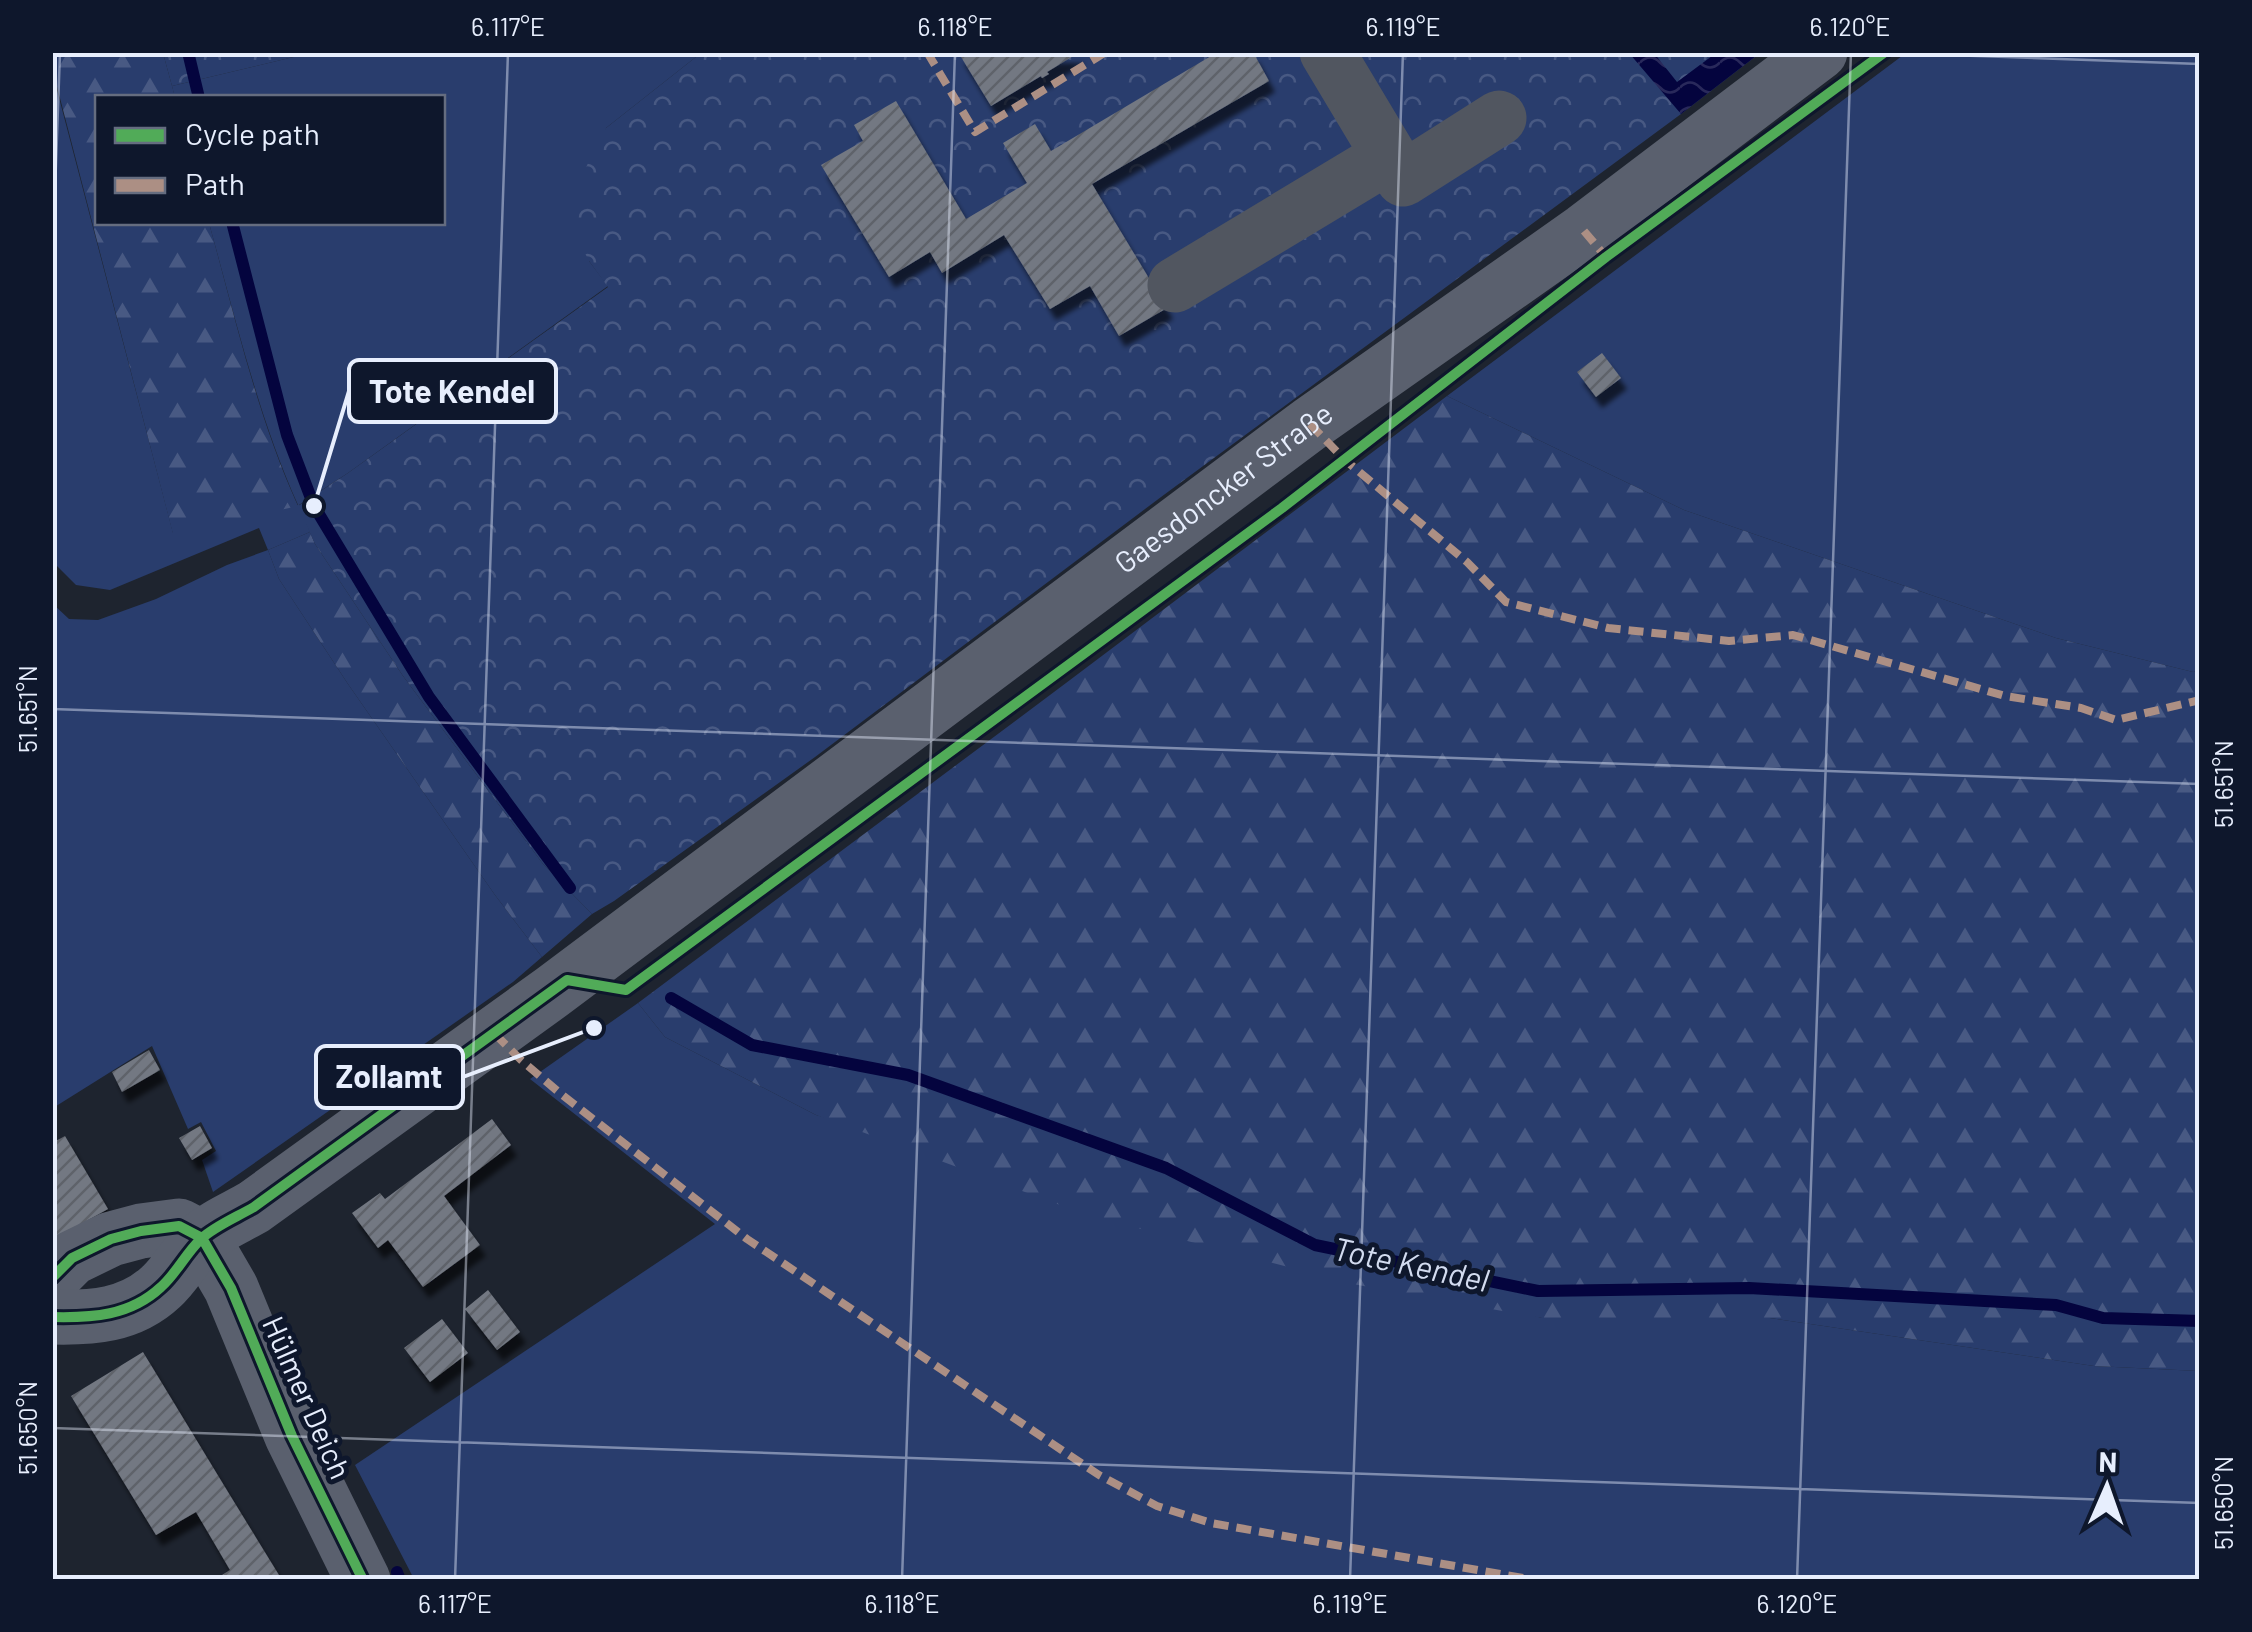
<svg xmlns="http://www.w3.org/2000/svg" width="2252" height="1632" font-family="Barlow,sans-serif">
	<defs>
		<pattern id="forest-firs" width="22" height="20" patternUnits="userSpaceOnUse" patternTransform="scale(2.5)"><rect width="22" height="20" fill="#293d6d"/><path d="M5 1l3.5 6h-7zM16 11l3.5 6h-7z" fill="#485983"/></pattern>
		<pattern id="park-crowns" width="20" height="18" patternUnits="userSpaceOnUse" patternTransform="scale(2.5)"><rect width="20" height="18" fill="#293d6d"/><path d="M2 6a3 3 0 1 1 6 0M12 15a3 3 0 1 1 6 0" fill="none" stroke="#485983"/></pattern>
		<pattern id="water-waves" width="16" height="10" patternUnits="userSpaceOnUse" patternTransform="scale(2.5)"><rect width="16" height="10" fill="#04043e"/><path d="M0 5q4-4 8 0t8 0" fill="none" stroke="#29295b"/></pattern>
		<pattern id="building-hatch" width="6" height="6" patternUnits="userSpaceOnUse" patternTransform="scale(2.5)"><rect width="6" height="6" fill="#737882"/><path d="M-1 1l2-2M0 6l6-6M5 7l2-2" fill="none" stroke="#5e626a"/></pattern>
		<filter id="shadow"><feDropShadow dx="6" dy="11" stdDeviation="2.5" flood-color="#0009"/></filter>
	</defs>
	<rect width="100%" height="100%" fill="#1e242f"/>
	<path fill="#293d6d" d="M310 53H701L606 128 589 261 608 286 348 473 299 505 310 532 268 550 279 579 348 684 495 895 542 957 513 982 213 1192 202 1160 216 1151 201 1122 188 1129 152 1046 53 1108V604L69 619 98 620 156 599 227 565 268 550 259 528 110 590 76 585 57 566 52 554V71L173 533 298 505C258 416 235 317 209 223L442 222V98H175L172 86Z
		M1906 53H2199V671L2193 672 2056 638 1684 510 1447 396Z
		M638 1003 665 1037 816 1115 1542 1318H1770L2094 1366 2199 1371V1579H414L355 1465 715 1224 530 1079Z"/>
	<path fill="url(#forest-firs)" d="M52 53H163L175 97 98 98V222L209 223C235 317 257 416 298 506L173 534 53 71Z
		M1447 396 1684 510 2056 638 2193 672 2199 671V1371L2094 1366 1770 1318H1542L1358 1285 1090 1216 816 1115 665 1037 638 1003 1070 680Z
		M310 532 315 544 403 676 543 864 592 914 542 957 495 895 348 684 279 579 268 550Z"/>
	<path fill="url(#park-crowns)" d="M163 53V52L310 53 172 86Z
		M701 53H1760L1681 114 1161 497 815 757 614 901 592 914 543 864 403 676 315 544 298 506 348 473 608 287 589 261 578 239 575 215 577 185 606 128Z"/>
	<path fill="url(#water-waves)" d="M1629 53H1654L1677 82 1716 53H1760L1681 114Z"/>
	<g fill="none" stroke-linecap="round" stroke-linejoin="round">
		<path stroke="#04043e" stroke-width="12" d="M188 52 199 98
			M232 222 287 435 314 506 429 697 570 888
			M671 998 752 1045 908 1075 1166 1168 1315 1245 1538 1291 1749 1288 2056 1305 2103 1318 2200 1321
			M397 1572 400 1580"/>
	</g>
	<path fill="url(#building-hatch)" filter="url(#shadow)" d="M958 52H1080L1047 72 1049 74 1042 78 1041 76 991 106Z
		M1209 52H1253L1269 81 1092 184 1167 308 1119 336 1090 286 1050 309 1004 235 942 273 930 252 889 277 821 165 863 141 854 125 896 101 966 219 1027 183 1003 143 1035 124 1051 151 1211 56Z
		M1602 353 1621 378 1596 397 1577 372Z
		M149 1050 160 1070 122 1092 112 1072Z
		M492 1119 511 1145 444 1196 480 1245 423 1287 388 1240 378 1248 352 1213 380 1193 385 1199Z
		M200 1126 212 1148 192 1160 179 1138Z
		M65 1136 108 1209 52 1240V1143Z
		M488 1290 520 1332 497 1350 465 1309Z
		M442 1319 468 1353 430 1382 404 1348Z
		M143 1352 228 1492 282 1580H214L230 1570 196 1512 156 1535 71 1396Z"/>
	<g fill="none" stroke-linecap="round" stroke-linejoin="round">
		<path stroke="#515660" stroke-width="55" d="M1327 52 1403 179 1499 118
			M1175 285 1389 156"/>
		<g stroke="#5a606e" stroke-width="55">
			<path d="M202 1238 231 1288 292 1436 363 1580"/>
			<path d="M52 1278 72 1258 111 1239 141 1231 179 1226 202 1238"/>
			<path id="s1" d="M52 1317C92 1318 130 1316 161 1287 176 1274 186 1253 201 1239 215 1226 237 1217 254 1207L552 992 1310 424 1584 231 1820 52"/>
		</g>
		<path stroke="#ac8f84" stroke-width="8" stroke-dasharray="15 8" stroke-linecap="butt" d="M927 52 975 132 1106 52
			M1584 231 1606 257
			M1310 424 1345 460 1467 562 1506 602 1608 628 1729 641 1793 635 2005 696 2081 708 2116 720 2200 700
			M495 1034 521 1060 561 1094 747 1239 1099 1475 1157 1506 1211 1523 1534 1580"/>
		<defs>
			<path id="cycleway" d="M202 1238 231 1288 292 1436 363 1580
				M52 1278 72 1258 111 1239 141 1231 179 1226 202 1238
				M52 1317C92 1318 130 1316 161 1287 176 1274 186 1253 201 1239 215 1226 237 1217 254 1207L567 980 626 990 1282 508 1606 257 1885 52"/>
		</defs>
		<use href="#cycleway" stroke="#0e172c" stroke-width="16"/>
		<use href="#cycleway" stroke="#51ab58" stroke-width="10"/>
	</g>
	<path fill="none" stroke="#e7eefd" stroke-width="2.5" stroke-opacity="0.45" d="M1863 52 2200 64M52 276 60 52M52 709 2200 784M52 1428 2200 1503M455 1580 508 52M902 1580 955 52M1350 1580 1403 52M1797 1580 1851 52"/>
	<g text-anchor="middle" stroke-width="10" stroke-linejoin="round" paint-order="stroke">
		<g font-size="30" fill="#e7eefd" stroke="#0e172c">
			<text dy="10" stroke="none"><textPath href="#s1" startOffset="1448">Gaesdoncker Straße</textPath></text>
			<text transform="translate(306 1398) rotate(66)" y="10">Hülmer Deich</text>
		</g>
		<g font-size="32" font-style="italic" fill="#d2dbef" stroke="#0e172c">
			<text transform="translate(1411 1265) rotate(12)" y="11">Tote Kendel</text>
		</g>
	</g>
	<path fill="none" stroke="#e7eefd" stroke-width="4" d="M314 506L349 391M594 1028L463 1077"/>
	<g fill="#e7eefd" stroke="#0e172c" stroke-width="4">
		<circle cx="314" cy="506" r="10"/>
		<circle cx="594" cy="1028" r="10"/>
	</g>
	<g fill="#0e172c" stroke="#e7eefd" stroke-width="4">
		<rect x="349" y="360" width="207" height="62" rx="10"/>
		<rect x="316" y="1046" width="147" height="62" rx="10"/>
	</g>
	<g font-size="32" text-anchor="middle" font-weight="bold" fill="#e7eefd">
		<text x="452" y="403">Tote Kendel</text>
		<text x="389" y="1088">Zollamt</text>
	</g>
	<rect width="2252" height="1632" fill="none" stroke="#0e172c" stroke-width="110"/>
	<rect x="95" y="95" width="350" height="130" fill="#0e172c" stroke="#656d80" stroke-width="2.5"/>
	<rect x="115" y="128" width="50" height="15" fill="#51ab58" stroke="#656d80" stroke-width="2.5"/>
	<text x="185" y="145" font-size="30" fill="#e7eefd">Cycle path</text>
	<rect x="115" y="178" width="50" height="15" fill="#ac8f84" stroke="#656d80" stroke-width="2.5"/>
	<text x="185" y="195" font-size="30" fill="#e7eefd">Path</text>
	<g transform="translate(2107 1487) rotate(2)" stroke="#0e172c" stroke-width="8" paint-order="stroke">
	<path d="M0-8L18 38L0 25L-18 38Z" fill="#e7eefd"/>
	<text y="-15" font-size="28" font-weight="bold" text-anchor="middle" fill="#e7eefd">N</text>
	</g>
	<rect x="55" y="55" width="2142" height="1522" fill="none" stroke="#e7eefd" stroke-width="4"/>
	<g font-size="25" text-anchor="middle" fill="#e7eefd">
		<text x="508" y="36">6.117°E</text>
		<text x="955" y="36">6.118°E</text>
		<text x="1403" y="36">6.119°E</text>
		<text x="1850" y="36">6.120°E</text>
		<text transform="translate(28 709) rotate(-90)" y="9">51.651°N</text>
		<text transform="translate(2224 784) rotate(-90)" y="9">51.651°N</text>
		<text transform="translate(28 1428) rotate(-90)" y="9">51.650°N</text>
		<text transform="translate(2224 1503) rotate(-90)" y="9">51.650°N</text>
		<text x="455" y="1613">6.117°E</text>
		<text x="902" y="1613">6.118°E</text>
		<text x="1350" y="1613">6.119°E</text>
		<text x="1797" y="1613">6.120°E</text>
	</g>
</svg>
